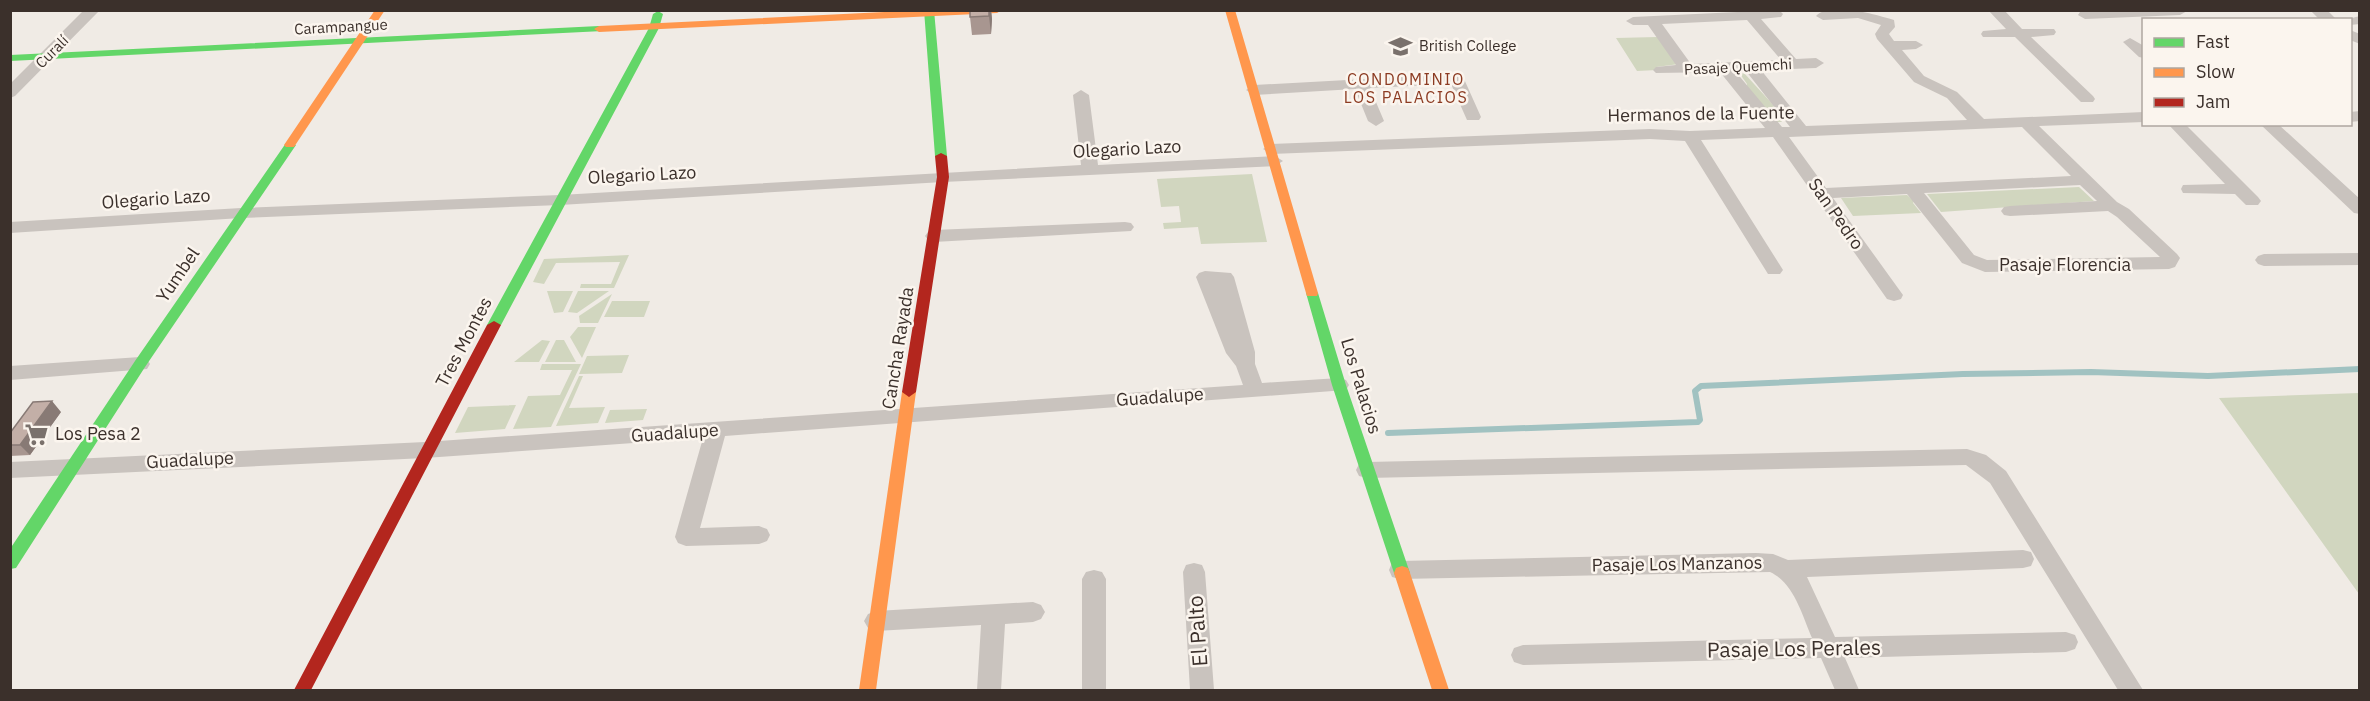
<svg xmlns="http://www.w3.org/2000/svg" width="2370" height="701" font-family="'IBM Plex Sans',sans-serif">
	<rect width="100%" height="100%" fill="#f0ebe5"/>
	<path fill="#d1d6bf" d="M1657 37 1679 64 1656 67 1657 70 1637 71 1616 38Z
		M1744 73 1776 108V113L1782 122H1777L1747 88V84L1740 74Z
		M1252 174 1267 242 1201 244 1198 227 1164 229 1163 223 1181 222 1179 206 1161 207 1157 179Z
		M2079 187 2094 201 1941 212 1927 194Z
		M1907 195 1914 201 1913 203 1921 213 1853 216 1841 198Z
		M629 255 614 288H580L581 284H611L620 262 556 263 544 284 533 282 544 259Z
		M547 291H573L563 312 554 313Z
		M578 291H609L577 313 568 312Z
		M612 294 598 323H580L579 316Z
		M612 301H650L644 317H604Z
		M578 327H596L582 358 570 337Z
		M542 340 550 341 539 362H514Z
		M556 340H564L576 362H545Z
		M629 355 622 373 579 374 587 356Z
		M542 364H581L551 427 513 429 528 396 560 395 572 370H540Z
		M579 376H583L569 408 605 407 598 423 556 426Z
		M2359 393H2360L2359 594 2219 398Z
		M516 405 505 429 455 433 468 407Z
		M647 409 643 420 605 423 610 410Z"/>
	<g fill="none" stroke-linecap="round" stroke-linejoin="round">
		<path stroke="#a1c2c1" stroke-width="6" d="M1388 433 1698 422 1700 420 1695 391 1701 386 1963 374 2091 372 2208 376 2360 369"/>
		<path fill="#c9c3be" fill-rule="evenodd" d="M84 10H100L15 96 10 98V84Z
			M1779 10 1783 14 1781 17 1761 19 1796 59 1816 58 1824 63 1816 68 1761 70 1806 126 1967 120 1947 98 1914 82 1877 39 1875 34 1881 25 1858 18 1823 20 1816 16C1830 1 1877 15 1894 20L1895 27 1889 34 1894 41H1916L1923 45 1916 49 1902 50 1924 76 1957 92 1984 119 2144 112V122L2039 126 2117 202 2129 209 2177 254 2180 258 2175 267 2169 269 1985 272 1962 263 1907 194 1833 198 1903 295 1901 299 1894 301 1887 299 1773 137 1701 140 1783 270 1780 274H1768L1685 141 1650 139 1271 154 1263 149 1271 144 1650 129 1690 131 1765 128 1720 72 1656 73 1653 70 1656 67 1676 65 1648 25H1633L1626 21 1633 17ZM1747 20 1781 60 1691 64 1662 24ZM1735 71H1746L1790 127H1782ZM2022 127 2071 176 1826 188 1789 137ZM2080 185 2097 201 2010 206 2004 207 2001 211 2004 215 2010 216 2108 211 2117 217 2160 257 1987 260 1974 255 1924 193Z
			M1988 10H2004L2022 29H2054L2056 32 2054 35 2031 37 2093 96 2095 99 2093 102H2081L2015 37H1983L1981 34 1983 31 2006 29Z
			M2090 10H2187V11L2180 15 2085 19 2078 15 2080 12Z
			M2310 10H2327L2337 20H2320Z
			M2360 16V24L2350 25V20H2344Z
			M2350 30 2360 34V44L2350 40Z
			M2130 38 2144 46V58L2139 57 2123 42Z
			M1456 74 1464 79 1481 117 1479 120H1467L1451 84 1370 88 1384 121 1376 126 1368 121 1355 89 1254 95 1246 90 1254 85Z
			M1081 90 1089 95 1098 165 1275 156 1283 161 1275 166 943 182 560 205 241 218 10 233V222L241 208 560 195 1081 165 1073 95Z
			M2360 111V121L2350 122V112Z
			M2168 124H2185L2258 197 2261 201 2258 205H2246L2235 194 2183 193 2181 189 2183 185 2225 184Z
			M2260 124H2278L2360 199V214L2354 213Z
			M1125 222 1131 223 1134 227 1131 231 934 242 928 240 925 236 928 232 934 230Z
			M2360 253V265L2264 266 2258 264 2255 260 2258 256 2264 254Z
			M1205 271 1231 273 1234 277 1255 352V364L1262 383 1339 378 1346 380 1349 385 1346 390 725 436 700 528 759 526 767 529 770 535 767 541 759 544 686 546 678 543 675 537 703 438 425 458 10 478V462L425 442 1243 385 1236 366 1226 353 1196 277 1199 273Z
			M140 357 147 359 150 364 147 369 10 380V366Z
			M1967 449 1986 455 2006 471 2143 690H2118L1990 483 1966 465 1367 478 1359 476 1356 470 1359 464 1367 462Z
			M2023 550 2031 552 2034 559 2031 566 2023 568 1807 577 1835 637 2066 632 2075 635 2078 642 2075 649 2066 652 1845 658 1859 690H1835L1821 658 1523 665 1514 662 1511 655 1514 648 1523 645 1812 638C1802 615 1794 583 1770 572L1400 579 1392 577 1389 570 1392 563 1400 561 1756 553 1773 554 1788 560Z
			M1194 563 1202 565 1205 572 1214 690H1190L1183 572 1186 565Z
			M1094 570 1102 572 1106 579V690H1082V579L1086 572Z
			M1033 602 1041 605 1045 612 1041 619 1033 622 1005 624 1001 690H977L981 625 876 631 868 628 864 621 868 614 876 611Z"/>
		<path fill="#63d668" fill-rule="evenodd" d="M924 10H934L947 156 941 159 935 156Z
			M658 11 663 14 659 28 501 325 494 329 489 328 487 325 649 28 653 14Z
			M599 26 603 27V31L10 61V55Z
			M290 142 296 145 145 367 16 568 10 569V549L135 361 286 143Z
			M1312 289 1318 293 1346 385 1410 573 1408 578 1402 580 1396 578 1394 573 1332 385 1306 293Z"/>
		<path fill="#ff974d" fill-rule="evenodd" d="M375 10H385L294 147H286L284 145Z
			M925 10H1002L997 13 599 32 594 29 599 26Z
			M1225 10H1235L1318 293 1317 296H1307L1306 293Z
			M909 387 916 392 876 690H859L902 392Z
			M1402 566 1408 568 1410 573 1449 690H1432L1394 573 1396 568Z"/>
		<path fill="#b3261e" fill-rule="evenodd" d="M941 153 947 156 949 177 916 392 909 397 902 392 937 177 935 156Z
			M494 321 501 325 311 690H294L487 325Z"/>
	</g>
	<path fill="#a89690" d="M991 10 992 19 991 34 972 35 970 17Z
		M61 412 30 455 10 456V433Z"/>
	<path fill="#887a75" d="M989 10H991L992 19 991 34 989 16Z
		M52 401 61 412 30 455 20 445Z"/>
	<path fill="#c3afa7" stroke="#887a75" stroke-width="1.5" d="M970 10H989V16L970 17Z
		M52 401 20 445H10V433L33 402Z"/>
	<defs>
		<symbol id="school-bare" viewBox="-9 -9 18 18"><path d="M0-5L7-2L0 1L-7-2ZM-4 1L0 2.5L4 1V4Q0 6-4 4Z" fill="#7a716c" stroke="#fbf5ee" stroke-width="2.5" paint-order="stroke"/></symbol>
		<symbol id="supermarket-bare" viewBox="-9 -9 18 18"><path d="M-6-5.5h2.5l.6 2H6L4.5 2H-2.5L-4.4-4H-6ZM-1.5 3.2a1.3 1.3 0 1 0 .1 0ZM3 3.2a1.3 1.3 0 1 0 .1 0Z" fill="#7a716c" stroke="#fbf5ee" stroke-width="2.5" paint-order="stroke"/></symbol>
	</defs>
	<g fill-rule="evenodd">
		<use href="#school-bare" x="1384" y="30" width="33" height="33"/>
		<use href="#supermarket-bare" x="20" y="418" width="33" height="33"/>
	</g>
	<g text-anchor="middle" stroke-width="5" stroke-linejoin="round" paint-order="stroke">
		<g font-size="15" fill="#3b302b" stroke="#fbf5ee">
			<text transform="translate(341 27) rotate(-3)" y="5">Carampangue</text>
			<text transform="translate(52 52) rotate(-45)" y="5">Curalí</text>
			<text transform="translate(1738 67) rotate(-3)" y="5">Pasaje Quemchi</text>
		</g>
		<g font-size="15" fill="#3b302b" stroke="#fbf5ee" text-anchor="start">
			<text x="1419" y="51">British College</text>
		</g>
		<g font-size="16" letter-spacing="1.5" fill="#8c3b22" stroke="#fbf5ee">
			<text x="1406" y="85">CONDOMINIO<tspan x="1406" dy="18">LOS PALACIOS</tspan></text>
		</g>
		<g font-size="18" fill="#3b302b" stroke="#fbf5ee">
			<text transform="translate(1701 114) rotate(-1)" y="6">Hermanos de la Fuente</text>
			<text transform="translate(1127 149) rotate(-3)" y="6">Olegario Lazo</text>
			<text transform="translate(642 175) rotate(-3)" y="6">Olegario Lazo</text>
			<text transform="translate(156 199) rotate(-4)" y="6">Olegario Lazo</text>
			<text transform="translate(1836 214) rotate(55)" y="6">San Pedro</text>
			<text x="2065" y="271">Pasaje Florencia</text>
			<text transform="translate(178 275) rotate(-56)" y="6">Yumbel</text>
			<text transform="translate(464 342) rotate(-62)" y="6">Tres Montes</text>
			<text transform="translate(898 348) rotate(-81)" y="6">Cancha Rayada</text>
			<text transform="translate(1361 386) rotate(73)" y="6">Los Palacios</text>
			<text transform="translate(1160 397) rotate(-4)" y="6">Guadalupe</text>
			<text transform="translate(675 433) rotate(-4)" y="6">Guadalupe</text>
			<text transform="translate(190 460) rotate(-3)" y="6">Guadalupe</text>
			<text transform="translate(1677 564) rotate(-1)" y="6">Pasaje Los Manzanos</text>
		</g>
		<g font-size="18" fill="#3b302b" stroke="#fbf5ee" text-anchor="start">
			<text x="55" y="440">Los Pesa 2</text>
		</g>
		<g font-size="21" fill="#3b302b" stroke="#fbf5ee">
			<text transform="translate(1198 631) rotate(-94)" y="7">El Palto</text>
			<text transform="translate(1794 649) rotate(-1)" y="7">Pasaje Los Perales</text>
		</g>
	</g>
	<rect width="2370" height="701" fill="none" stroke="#3b302b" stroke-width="24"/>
	<rect x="2142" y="18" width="210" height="108" fill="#fbf5ee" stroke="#aea6a0" stroke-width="1.5"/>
	<rect x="2154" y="38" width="30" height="9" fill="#63d668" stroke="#aea6a0" stroke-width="1.5"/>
	<text x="2196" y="48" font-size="18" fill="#3b302b">Fast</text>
	<rect x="2154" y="68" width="30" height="9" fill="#ff974d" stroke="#aea6a0" stroke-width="1.5"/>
	<text x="2196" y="78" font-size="18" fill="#3b302b">Slow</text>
	<rect x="2154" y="98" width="30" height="9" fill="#b3261e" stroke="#aea6a0" stroke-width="1.5"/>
	<text x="2196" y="108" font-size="18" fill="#3b302b">Jam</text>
</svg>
